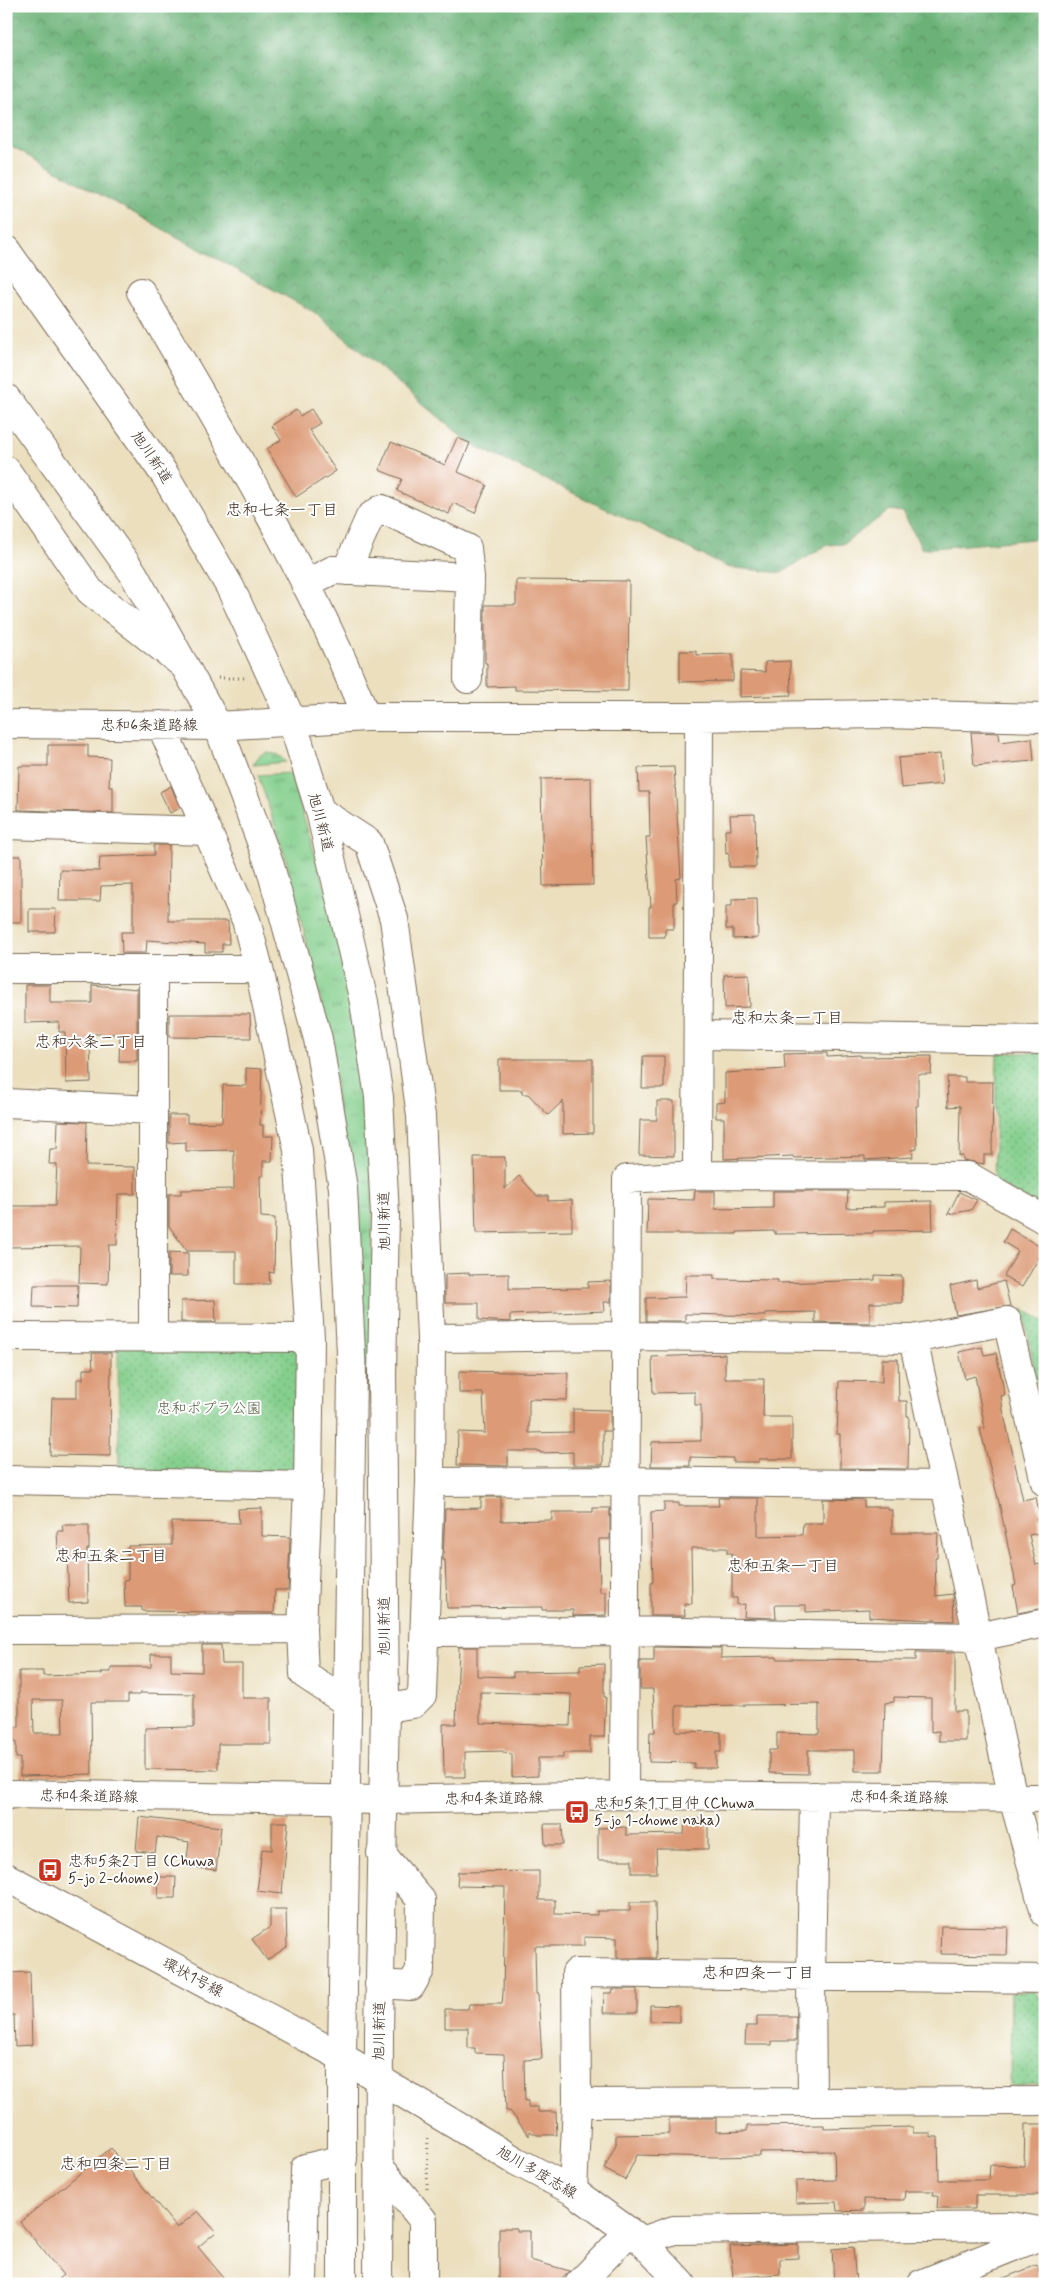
<svg xmlns="http://www.w3.org/2000/svg" width="1051" height="2290" font-family="Mynerve,'Klee One',sans-serif">
	<defs>
		<pattern id="grass-tufts" width="24" height="20" patternUnits="userSpaceOnUse" patternTransform="scale(1.25)"><rect width="24" height="20" fill="#85cf8d"/><path d="M3 7l-1-3M5 7V3M7 7l1-3M15 17l-1-3M17 17v-4M19 17l1-3" fill="none" stroke="#6ea873"/></pattern>
		<pattern id="forest-crowns" width="20" height="18" patternUnits="userSpaceOnUse" patternTransform="scale(1.25)"><rect width="20" height="18" fill="#6cb278"/><path d="M2 6a3 3 0 1 1 6 0M12 15a3 3 0 1 1 6 0" fill="none" stroke="#5a9162"/></pattern>
		<pattern id="park-dots" width="8" height="8" patternUnits="userSpaceOnUse" patternTransform="scale(1.25)"><rect width="8" height="8" fill="#85cf8d"/><path d="M2 2h.1M6 6h.1" fill="none" stroke="#6ea873" stroke-width="1.8" stroke-linecap="round"/></pattern>
	</defs>
	<rect width="100%" height="100%" fill="#fff"/>
	<filter id="ink" filterUnits="userSpaceOnUse"><feTurbulence type="fractalNoise" baseFrequency=".02" numOctaves="2"/><feDisplacementMap in="SourceGraphic" scale="10" xChannelSelector="R" yChannelSelector="G"/><feConvolveMatrix kernelMatrix="1 2 1 2 8 2 1 2 1" color-interpolation-filters="sRGB"/></filter>
	<filter id="wash" filterUnits="userSpaceOnUse"><feTurbulence type="fractalNoise" baseFrequency=".0096" numOctaves="4" result="noise"/><feDisplacementMap in="SourceGraphic" scale="20" xChannelSelector="R" yChannelSelector="G"/><feGaussianBlur stdDeviation="1.12" result="paint"/><feColorMatrix in="noise" values="0 0 0 0 0 0 0 0 0 0 0 0 0 0 0 0 0 1.4 0 .05"/><feComposite in="paint" operator="in"/></filter>
	<g filter="url(#wash)">
		<rect width="100%" height="100%" fill="#ebdfbe"/>
		<path fill="url(#grass-tufts)" stroke="#607c56" d="M267 752 278 755 286 762 253 765 259 756Z
			M290 773 329 900 353 1005 372 1126 373 1369 363 1368 331 1041 285 856 258 775Z"/>
		<path fill="url(#forest-crowns)" stroke="#546e4b" d="M6 6H1045V538L922 549 903 512 890 510 843 544 827 545 781 573 727 567 471 444 314 312 6 143Z"/>
		<path fill="url(#park-dots)" stroke="#607c56" d="M997 1053H1045V1211L994 1181Z
			M1023 1309 1045 1322V1382L1037 1384Z
			M118 1344 300 1346 299 1470 119 1473Z
			M1033 1991 1045 2002V2084L1010 2086 1011 1993Z"/>
		<g id="blocks">
			<path fill="#dc9a76" fill-rule="evenodd" d="M311 409 320 423 309 430 336 471 296 497 267 449 281 440 272 426 296 410 300 416Z
				M457 438 470 443 458 472 487 485 475 513 453 503 449 514 397 491 402 479 379 470 391 442 445 465Z
				M516 580 629 581 628 691 515 690V686L487 687V663H485V605H516Z
				M680 651H696V655L733 654V681L680 682Z
				M790 661 791 695 740 697V671L765 672V662Z
				M971 732 999 733 1000 742 1032 738 1034 761 974 766Z
				M48 745H88V757L110 758 109 787H113V813L18 810 19 766H48Z
				M940 754 943 784 901 788 898 758Z
				M674 767 681 878 676 879 677 902H674V929H665V937H649V907H651L646 837H650L649 792H639L638 768Z
				M591 778 593 885 543 886 541 779Z
				M171 786 180 808 170 813 160 792Z
				M755 814 756 867H729V853L726 854 725 830H731L730 815Z
				M154 845H169L168 921H228L229 944H222V952H205V944L147 940 146 953H122L121 932H133V885L101 886 100 901H59L60 870 99 871 100 857 154 855Z
				M6 856H21V922H6Z
				M757 898 758 938 733 939V929H726V906H732V899Z
				M29 909H56L55 932H29Z
				M749 974 750 1007 725 1008 724 975Z
				M25 985H50V1003H92V985L137 989V1061H119L120 1034H90L91 1082 66 1083 65 1032H59V1022L25 1023Z
				M169 1014H250L251 1038 169 1037Z
				M827 1053V1057L861 1055V1057L932 1056 931 1074H918V1106H916L917 1149 912 1150 913 1157 865 1160V1156L794 1158 793 1156 724 1159V1118H716V1103L725 1102V1073L785 1069 784 1054Z
				M643 1056H664V1088H642Z
				M499 1059H593V1133L563 1134V1101L548 1115 528 1094H522V1090H499Z
				M246 1068 262 1069 260 1125H263V1136H273L272 1161H263V1176H260L261 1217 275 1218 274 1273 269 1272 270 1284H236V1251H187L169 1226V1194H181V1190L234 1189V1150L186 1151V1142L169 1143V1115H187V1123L222 1122 223 1085 246 1086Z
				M947 1077H965V1082H993L992 1155H984V1164L963 1160V1156H959L960 1106 948 1107Z
				M657 1101H674V1156L639 1155 640 1120H657Z
				M58 1121 87 1122 86 1166 135 1167V1194H118L117 1245H109L108 1284 79 1283 80 1246 6 1247V1206H55L57 1164H49L50 1149H57Z
				M474 1157H505V1189L519 1176 537 1196H548V1201L572 1200V1231L476 1233Z
				M695 1191H715V1209L773 1208V1191H848L847 1208 884 1207V1202L932 1201 933 1230 873 1231V1233L775 1234V1231L737 1232V1234H647L648 1199 694 1200Z
				M959 1192 977 1200 971 1210 948 1214Z
				M1010 1229 1044 1249 1022 1287 1004 1276 1018 1251 1003 1242Z
				M169 1252 188 1253V1276H169Z
				M469 1273V1275L509 1274V1289L588 1288V1282L611 1281V1302H604L605 1311 510 1315V1322L479 1320V1303H445V1274Z
				M686 1275H714V1279L778 1280V1283L875 1280V1275L902 1276V1303H870V1323L815 1322V1312L765 1313V1316L685 1314V1321H646V1298L685 1297Z
				M976 1280 977 1288 1004 1281 1010 1306 956 1315 950 1286Z
				M34 1285H78L77 1308 33 1307Z
				M215 1300 216 1322H181V1301Z
				M982 1347 984 1355 996 1353 1005 1395 1001 1396 1003 1410 1023 1500 1036 1497 1040 1517 1037 1518 1040 1533 1029 1535 1036 1565 1045 1563V1608L1018 1613 1013 1586 1016 1585 999 1502 980 1429 985 1428 975 1376 965 1379 959 1352Z
				M92 1353H111L110 1456 50 1455 52 1398H77V1379H83V1369H93Z
				M725 1354V1379H764L763 1417H792V1459H759V1462H733V1458L690 1457V1466H651L652 1442 701 1441V1405H695V1392L653 1393 652 1357Z
				M882 1359H898L899 1401H907V1416H909L908 1469 840 1468V1434H837L839 1381 882 1382Z
				M459 1371 568 1373 567 1400 529 1399V1433L573 1432V1409L610 1410V1431H603V1465H573V1452L540 1453V1451H508V1466L457 1465 458 1432 485 1433 483 1393H459Z
				M481 1497H501V1521L552 1520V1512H593V1508H610V1539H599L600 1592H606V1615L573 1616V1610H542V1607L447 1608 445 1560H443L445 1509 481 1508Z
				M718 1498H758V1536L802 1535 803 1523H823V1499L864 1500V1507H887V1510H892V1533H938L937 1558H935L936 1596 953 1594 954 1621 869 1617V1609L806 1612V1605H775L776 1618 744 1617 745 1604 737 1605V1598H732V1553H727V1548H691L692 1604 684 1603 685 1616H651V1583L653 1582 651 1512 664 1511V1503H679V1506H719Z
				M262 1508V1536L290 1537 288 1590H275L274 1613 142 1611V1607H125L124 1580 128 1579V1546L172 1545V1522L239 1523 238 1509Z
				M62 1525H89V1549H87L88 1602 69 1603 67 1550H58L57 1531H63Z
				M202 1645H221L222 1664H242V1698H271V1744H218V1770L145 1769V1728L194 1727V1694L140 1693V1695H128V1702H91L92 1774 20 1776V1758H16V1742H10V1727H19V1671H43V1676L102 1674V1672H111V1667H151V1654H171V1671L202 1672ZM33 1700H62L63 1733H34Z
				M459 1647H477V1676L513 1677V1672L580 1671V1665L604 1664V1697H606L604 1737H590V1753H563V1758H538V1776L512 1777V1754L503 1753V1751L465 1752V1777H444L443 1724H456ZM480 1692 571 1694 570 1726 480 1723Z
				M654 1647 721 1648V1658L777 1657V1659L916 1660V1652L955 1653V1711H966V1741H939V1731L931 1732V1698L894 1697V1702L885 1703 883 1771H855V1750H808V1774L769 1773V1750H777V1733L819 1734V1704L676 1706V1731L721 1732V1752H716V1768H694V1763L649 1762 650 1732H655L653 1689H640V1661H654Z
				M139 1817 221 1827 216 1870 186 1867 189 1842 157 1837 155 1853 136 1851Z
				M708 1818V1849H656L657 1873H632V1860H598V1828L626 1827V1835L684 1834 685 1819Z
				M272 1822H288L282 1894 257 1891 262 1849 272 1850Z
				M544 1824H562L563 1845H545Z
				M539 1871V1900H555V1914L597 1915V1911H630V1902H655L656 1958H617V1938L584 1937V1946H535L536 1994H538L542 2059 524 2060 525 2101H528V2107H538V2112H556L557 2135H537L529 2131V2136L510 2111H506L504 2054 475 2053V2048H468V2028H445V2009H468L469 2004H502L503 1994 505 1887 457 1886 458 1872Z
				M159 1877H176L175 1898H158Z
				M270 1909H286L287 1947 267 1960 252 1939 270 1927Z
				M941 1926 1008 1927 1007 1955 940 1954Z
				M30 1972 32 2045 15 2046 14 2015 6 2014V1973Z
				M613 1989H637V2013H603L604 1993H612Z
				M650 2005 679 2006V2022L650 2021Z
				M757 2016H796V2041H772V2045H745L746 2026H757Z
				M669 2118H716V2132L747 2131V2126L824 2125V2129L913 2127V2133H931V2137H938L939 2180H989L990 2165 1024 2166 1025 2124H1045V2195H975V2209H937L938 2195H933L934 2191H905L904 2200 864 2199V2210L837 2211 836 2202 796 2203V2181L835 2180 834 2151 760 2152V2156L716 2157 637 2155 625 2180 604 2169 616 2144V2135L669 2134Z
				M111 2148 177 2228 198 2211 216 2232 198 2247 229 2284H52L63 2275 20 2222Z
				M499 2228H517V2231H530V2260L570 2271 557 2284H499Z
				M798 2244V2258L780 2259V2274L733 2278 730 2246Z
				M853 2247 856 2284H834L832 2249Z
				M1037 2265 1045 2284H991V2283Z"/>
		</g>
	</g>
	<g filter="url(#ink)">
		<use href="#blocks" fill-opacity="0" stroke="#796956" stroke-width="1"/>
		<g fill="none" stroke-linecap="round" stroke-linejoin="round">
			<defs>
				<path id="minor" d="M141 292C222 431 307 567 366 717
					M6 470 90 591 185 666
					M346 571 370 517 382 509 467 548 470 577
					M305 584 333 570 470 577 468 679
					M6 724 218 726 366 717H699L882 714 1045 718
					M161 725 246 920 259 969 298 1150 310 1338 308 1486 302 1629 304 1674 346 1702
					M320 811 369 843 394 919 421 1116 431 1338 430 1482 422 1695 413 1704 385 1708
					M6 825 208 831
					M6 969H259
					M153 969V1336
					M698 1035 1045 1040
					M6 1103 153 1110
					M697 1175 699 717
					M6 1337 310 1338
					M431 1338 626 1336 913 1339 1013 1798 1045 1913
					M913 1339 1007 1321 1045 1482
					M6 1480 308 1486
					M430 1482 625 1481 943 1485
					M6 1630 302 1629
					M426 1632 624 1631 978 1637 1045 1623
					M624 1795 627 1179 697 1175 968 1176 1045 1220
					M6 1796 10 1794 382 1800 624 1795 1045 1798
					M379 1984 411 1986 420 1970 421 1900 381 1853
					M812 2102 811 1975 814 1796
					M577 2103 1045 2101
					M378 2165 423 2220V2284
					M573 2191 577 2103 576 1973 1045 1979
					M642 2241 674 2230 1011 2226 1045 2232
					M303 2284 305 2168 343 2159
					M579 2284 628 2233
					M921 2284 1045 2234"/>
				<path id="major" d="M6 1877 342 2057 516 2161 573 2191 642 2241 682 2284"/>
				<path id="highway" d="M6 250 165 475 230 587 292 721 320 811 364 1002 379 1097 385 1216 382 1374 385 1708 379 2033 378 2284
					M6 398 133 573 218 726 270 866 318 1039 343 1188 352 1374 342 2057V2284"/>
			</defs>
			<use href="#minor" stroke="#796956" stroke-width="30"/>
			<use href="#major" stroke="#796956" stroke-width="30"/>
			<use href="#highway" stroke="#796956" stroke-width="30"/>
			<path stroke="#796956" stroke-width="3" stroke-dasharray="1 4" stroke-linecap="butt" d="M218 678H247
				M427 2189 428 2135"/>
			<use href="#minor" stroke="#fff" stroke-width="28"/>
			<use href="#major" stroke="#fff" stroke-width="28"/>
			<use href="#highway" stroke="#fff" stroke-width="28"/>
		</g>
	</g>
	<defs>
		<symbol id="bus-square" viewBox="-11 -11 22 22"><rect x="-9" y="-9" width="18" height="18" rx="4" fill="#c8321e" stroke="#fff"/><path d="M-5-6H5V4H4V6H2V4H-2V6H-4V4H-5ZM-3.5-4V0h7V-4ZM-3.5 1.2v1.5H-2V1.2ZM2 1.2v1.5H3.5V1.2Z" fill="#fff"/></symbol>
	</defs>
	<g fill-rule="evenodd">
		<use href="#bus-square" x="563" y="1798" width="28" height="28"/>
		<use href="#bus-square" x="36" y="1856" width="28" height="28"/>
	</g>
	<g text-anchor="middle" stroke-width="4" stroke-linejoin="round" paint-order="stroke">
		<g font-size="15" fill="#3b2a1e" stroke="#fff">
			<text transform="translate(152 457) rotate(56)" y="5">旭川新道</text>
			<text x="149" y="730">忠和6条道路線</text>
			<text transform="translate(321 822) rotate(75)" y="5">旭川新道</text>
			<text transform="translate(384 1221) rotate(-91)" y="5">旭川新道</text>
			<text transform="translate(384 1626) rotate(-90)" y="5">旭川新道</text>
			<text transform="translate(89 1796) rotate(1)" y="5">忠和4条道路線</text>
			<text transform="translate(899 1797) rotate(1)" y="5">忠和4条道路線</text>
			<text transform="translate(494 1798) rotate(-1)" y="5">忠和4条道路線</text>
			<text transform="translate(193 1977) rotate(28)" y="5">環状1号線</text>
			<text transform="translate(379 2031) rotate(-89)" y="5">旭川新道</text>
			<text transform="translate(537 2172) rotate(30)" y="5">旭川多度志線</text>
		</g>
		<g font-size="15" fill="#515c3f" stroke="#fff">
			<text x="209" y="1413">忠和ポプラ公園</text>
		</g>
		<g font-size="15" fill="#3b2a1e" stroke="#fff" text-anchor="start">
			<text x="594" y="1808">忠和5条1丁目仲 (Chuwa<tspan x="594" dy="17">5-jo 1-chome naka)</tspan></text>
			<text x="68" y="1866">忠和5条2丁目 (Chuwa<tspan x="68" dy="17">5-jo 2-chome)</tspan></text>
		</g>
		<g font-size="16" fill="#3b2a1e" stroke="#fff">
			<text x="282" y="515">忠和七条一丁目</text>
			<text x="787" y="1023">忠和六条一丁目</text>
			<text x="91" y="1047">忠和六条二丁目</text>
			<text x="111" y="1561">忠和五条二丁目</text>
			<text x="783" y="1571">忠和五条一丁目</text>
			<text x="758" y="1978">忠和四条一丁目</text>
			<text x="116" y="2169">忠和四条二丁目</text>
		</g>
	</g>
	<rect width="1051" height="2290" fill="none" stroke="#fff" stroke-width="25"/>
</svg>
